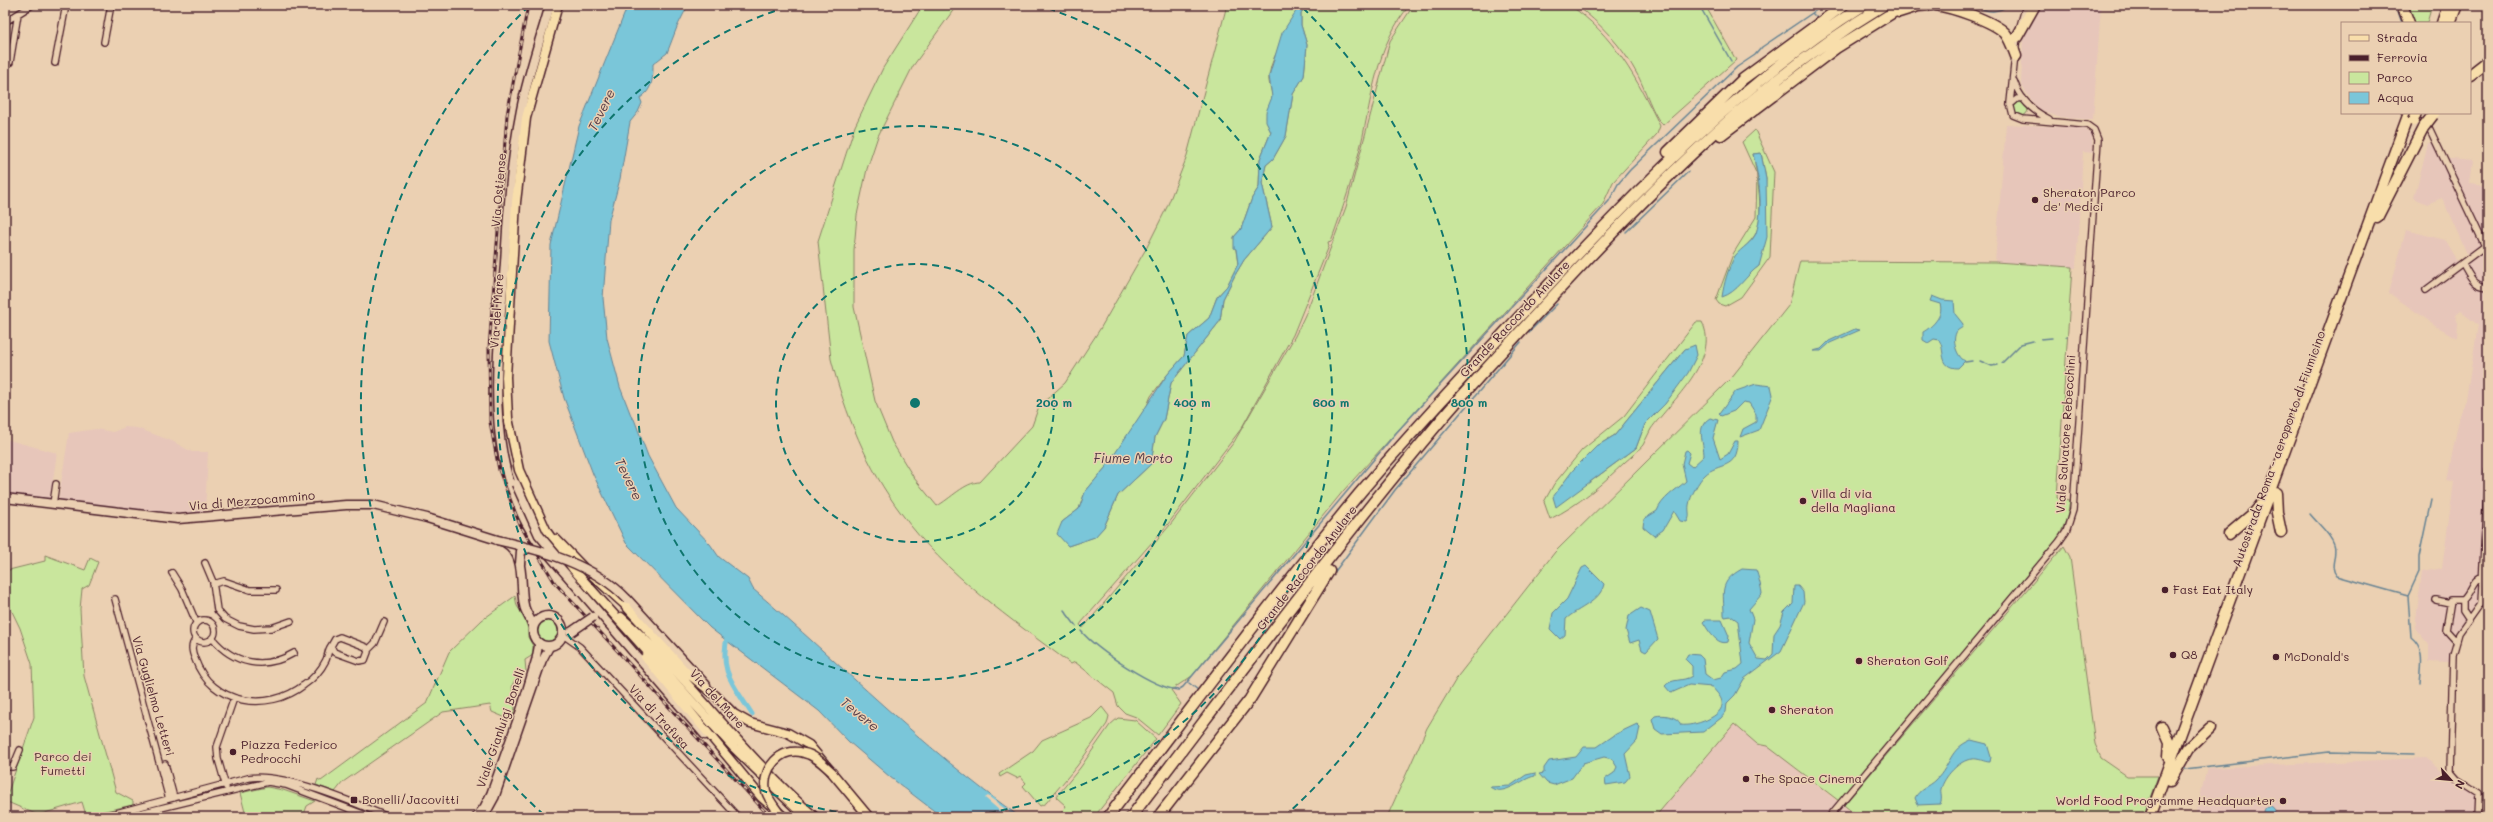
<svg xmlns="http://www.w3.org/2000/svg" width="2493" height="822" font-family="Mali,sans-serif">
	<rect width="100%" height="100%" fill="#ebd0b2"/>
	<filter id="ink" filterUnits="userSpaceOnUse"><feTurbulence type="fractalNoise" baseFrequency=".025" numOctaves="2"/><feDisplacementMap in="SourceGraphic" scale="8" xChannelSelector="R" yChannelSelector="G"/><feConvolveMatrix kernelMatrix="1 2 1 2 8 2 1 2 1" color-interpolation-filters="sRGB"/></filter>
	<g filter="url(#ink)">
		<path fill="#e7c6ba" d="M2039 5H2101L2093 120 2058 117 2037 108 2021 85 2023 38Z
			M2006 124 2083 128 2092 134 2093 153 2083 152 2076 268 1995 262Z
			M2428 143H2433L2440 158 2473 161 2470 183 2479 184 2488 190V227L2484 229 2488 241V438L2480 600 2476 609 2454 633 2451 641 2449 663 2429 662V645L2415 628 2422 572 2442 568 2454 482 2447 481 2460 413 2466 399 2478 325 2460 311 2455 315 2458 323 2457 338 2436 326 2389 293 2406 230 2445 240 2458 262 2468 256 2442 198 2427 204 2414 198Z
			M125 427 137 428 172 441 192 452H208L205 514H182L58 502 69 433 96 429 113 432Z
			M5 439 57 453 50 500 5 494Z
			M1734 724 1757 744 1767 746 1857 817H1655Z
			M2425 758 2476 794 2475 817H2195L2207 768Z"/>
		<path fill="#c9e69d" stroke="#8a8264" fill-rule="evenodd" d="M923 5H957L913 66 878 136 867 169 857 215 854 250V307L875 401 892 442 914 478 937 506C950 499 965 482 980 482L1032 426 1039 406 1065 383 1100 329 1147 247 1167 207 1186 159 1227 5H1300C1294 29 1272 50 1269 76 1268 83 1272 90 1272 97 1270 114 1261 112 1271 132L1260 159 1259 187 1252 198 1241 229 1234 237 1238 264 1227 286 1217 297 1209 318 1188 336 1184 356 1167 375 1151 396 1146 408 1106 467 1085 492 1079 509 1062 522 1068 546 1094 537 1104 527 1118 495 1151 464 1155 437 1164 419 1171 383 1220 321 1223 299 1235 275 1244 260 1272 227 1262 183 1266 165 1273 159 1286 136 1293 94 1304 76 1307 45 1301 25V13L1306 5H1410C1377 43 1372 97 1361 144 1353 177 1343 209 1331 241L1328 242 1329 246 1293 335 1241 429 1168 524 1082 622 1080 625 1083 628 1170 525 1234 442 1295 336 1306 313 1346 207 1390 41 1413 6 1569 5C1613 33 1638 81 1660 126L1657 134 1613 182 1603 204 1344 490 1192 676 1171 690 1181 704 1158 735 1136 717 1125 713 1118 706 1114 693 1075 662 1071 664C1011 619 946 575 901 513 867 468 845 413 831 359L818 241 855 126 883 68Z
			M1576 5H1705L1736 60 1663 125C1654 118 1644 86 1637 74 1623 47 1600 23 1576 5Z
			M2408 5H2432L2427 23H2413Z
			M2014 109a7 7 0 1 1 14 0a7 7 0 1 1-14 0Z
			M1755 130 1774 172 1770 257 1741 297 1725 306 1719 304 1716 300 1733 254 1756 217 1757 175 1742 142ZM1761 153 1766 179 1759 266 1747 274 1736 256C1742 249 1750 243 1755 235 1765 219 1757 172 1753 154Z
			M1800 261 1995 262 2072 267 2057 498 2070 500 2067 518 2059 537 1839 801 1767 746 1757 744 1734 724 1655 817H1387L1427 728 1458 676 1555 552 1731 378 1789 305Z
			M1696 322H1702C1721 359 1671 401 1651 429 1648 434 1646 440 1643 445 1638 451 1631 457 1625 462 1602 484 1579 505 1550 519L1544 502 1554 484 1582 450 1624 416ZM1685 349 1665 404 1645 424 1636 448 1590 482 1597 446 1615 435Z
			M2064 546 2070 557 2095 744 2101 758 2127 776H2158L2143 817H1858L1844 805Z
			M45 555 85 570 90 558 98 562 89 585 82 589 80 609 84 676 116 792 133 801V805L86 815 82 802 38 815 5 801 34 717 32 664 20 628 5 597V571L45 561Z
			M515 596 517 606 529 624 528 637 533 646V655L525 660 526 672C505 683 514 690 515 707 515 711 512 716 511 720L492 712 490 705 443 712 343 782 335 792 316 785 318 779 321 781 427 703 449 652 482 620Z
			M537 631a11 11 0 1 1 22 0a11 11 0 1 1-22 0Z
			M1102 707 1109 716 1107 724 1077 766 1046 803 1040 806 1023 786 1026 783 1020 776 1017 778 1007 773 1000 777 999 774 1033 751 1042 740 1091 718Z
			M1118 718 1135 720 1156 739 1094 817H1058L1066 806 1056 797 1080 768 1110 725Z
			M267 787 283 790 315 801 307 806 303 817H243L246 816 240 793Z"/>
		<path fill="#7ac6d9" stroke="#678393" d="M628 5H688L677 27 667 53 653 64C653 77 653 90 640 98L642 103 638 112 630 122 620 179 609 220 603 298 607 338 620 387 632 418 634 419 648 456 676 508 710 544 719 557 748 579 753 589C842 665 924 749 1020 817H942L890 777 849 742 819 711 710 628 626 543 593 474 564 398 549 341 551 245 579 126Z
			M1300 5H1306L1301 13V25L1307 45 1304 76 1293 94 1286 136 1273 159 1266 165 1262 183 1272 227 1244 260 1235 275 1223 299 1220 321 1171 383 1164 419 1155 437 1151 464 1118 495 1104 527 1095 537 1068 546 1057 534 1062 522 1079 509 1085 492 1106 467 1167 375 1184 356 1188 336 1209 318 1217 297 1227 286 1238 264 1236 249 1234 248V237L1241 229 1252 198 1259 187 1260 159 1271 132 1266 122V112L1272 97 1269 76 1282 33Z
			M1761 153 1766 179 1767 237 1759 266C1745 276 1738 292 1722 297 1724 283 1728 269 1735 256 1741 248 1753 242 1756 233 1764 209 1759 178 1753 154Z
			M1932 296 1942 300 1954 301 1955 314 1963 324C1963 329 1960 328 1957 331 1951 340 1957 357 1965 361L1958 368C1938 368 1946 350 1939 340L1934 339 1928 343 1923 340V332C1932 327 1944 315 1940 304L1930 301Z
			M1855 329 1860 330 1830 343 1821 351H1813L1821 349 1829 341Z
			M1695 345 1697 355 1688 373 1665 404 1645 424 1636 448 1556 507 1553 497 1573 470 1597 446 1615 435 1685 349Z
			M1756 384 1771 386 1773 395 1759 430 1740 437 1743 429 1756 422V414L1749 403 1743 402 1734 411 1721 416 1719 414 1736 391Z
			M1710 418 1718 420 1713 438 1720 459 1728 454 1735 441H1738C1738 471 1718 462 1705 475 1699 480 1690 497 1689 505 1688 512 1691 516 1687 522L1680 521 1674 511 1663 530 1654 536 1643 527 1644 519 1657 511C1662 498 1675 491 1686 481L1682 464 1685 451 1687 450 1690 453 1687 463 1692 467 1704 456C1704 442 1695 427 1710 418Z
			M1586 566 1604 584C1600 602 1578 608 1566 619L1565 635 1560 639 1550 629 1553 613 1567 599 1582 568Z
			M1742 569 1756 570C1758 575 1762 590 1762 594L1749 609 1753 619 1749 643 1758 659 1767 660 1773 654 1774 634 1780 625 1784 612 1793 603 1794 586H1798L1803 592 1804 602 1781 651 1744 679 1735 695 1727 703 1726 712 1721 718 1703 732 1662 734 1655 729 1652 719 1655 716C1663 714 1678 716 1681 725 1692 727 1725 717 1722 702 1721 696 1715 691 1712 687L1689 685 1671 693 1665 686C1671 678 1683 682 1692 676V666L1685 659 1688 654 1699 655 1703 659 1705 674 1713 680 1721 678 1725 672 1737 669 1743 664 1738 621 1731 616 1725 617 1724 615C1724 592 1718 582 1742 569Z
			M1641 608 1650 612 1658 639 1646 652 1642 650 1639 640 1630 643 1626 630 1629 616Z
			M1705 620H1722L1729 636 1728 642C1717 646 1708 630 1703 622Z
			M1637 724 1640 727 1637 741 1625 754 1630 776 1625 782 1606 785 1605 779 1614 773 1617 767 1612 759 1604 757 1583 763 1572 778 1554 785 1547 783 1539 774 1544 773V768L1549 761 1576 757 1584 747H1597L1616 734Z
			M1971 740 1987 744 1991 757 1990 762C1984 762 1979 758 1972 759 1959 760 1944 777 1941 789 1940 794 1943 798 1940 804L1918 805 1915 798C1919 789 1929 787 1936 780 1951 765 1949 749 1971 740Z
			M1535 773V776C1522 778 1504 798 1490 787L1510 786 1526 775Z
			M2263 812a6 6 0 1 1 12 0a6 6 0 1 1-12 0Z"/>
		<path fill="#ebd0b2" d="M988 796 1005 809 1010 807 1008 811 1015 817H1007L985 798Z"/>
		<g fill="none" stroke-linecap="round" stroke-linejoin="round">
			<path stroke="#678393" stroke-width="1.5" d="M1699 5 1731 61
				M1977 5C1987 14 1999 12 2009 5
				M2396 5 2402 23
				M1813 14 1817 18
				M1626 232 1688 172
				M1529 332 1557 304
				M2066 336H2067
				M2041 339 2052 338
				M1980 361 1992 366 1997 365
				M1965 362 1972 361
				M2002 363 2021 344 2033 341
				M2310 514C2318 524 2330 533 2334 545 2338 556 2328 566 2337 576L2408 596 2419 572V557L2431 500
				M1328 581 1395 490 1521 342
				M2408 596 2411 637C2426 649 2421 666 2420 683
				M1064 610 1076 626
				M1081 631C1097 650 1154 688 1178 690L1183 687 1396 433 1609 201 1618 184 1630 170 1737 67 1755 55 1762 47 1824 5
				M1189 683 1198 690
				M2185 769 2329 752 2414 754"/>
			<path stroke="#7ac6d9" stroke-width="5" d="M728 634C718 671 733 684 752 714"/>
			<defs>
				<path id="minor" d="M5 22 32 5
					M2020 26 2026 5
					M104 42 111 5
					M10 62 18 14
					M55 63 66 5
					M2014 81C2019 98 2033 111 2049 119
					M2010 105 2017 99 2023 98
					M2414 113 2424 117 2485 246 2488 247
					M2463 264C2470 276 2473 286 2488 287
					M2426 290 2485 246
					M53 504 56 484
					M205 563 213 582 217 610 225 619 239 626 254 629 271 628 291 621
					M172 573 182 589 196 622
					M213 584 224 581 250 590H276
					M115 599 169 799
					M2436 600 2450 603
					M2463 600V611L2469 620
					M193 631a11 11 0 1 1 22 0a11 11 0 1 1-22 0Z
					M563 635 580 647 738 817
					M340 637 366 647 368 652 365 660 359 661 334 652 331 646 335 639Z
					M212 638C234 665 265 670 294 653
					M196 639C190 645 192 652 195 659 211 705 268 713 304 685 313 679 321 670 326 660 328 655 328 650 331 646
					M2456 641 2446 630 2451 600H2463C2472 592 2472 579 2483 576
					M368 650 375 643 384 622
					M165 764 174 798
					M5 767H13L20 750
					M226 787 218 759 217 747 234 698
					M101 817 248 778C282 772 353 802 386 816
					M124 817 268 782 286 785 371 817
					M1829 817 2059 542 2066 532 2073 510 2098 140 2094 130 2087 125 2023 119 2013 115 2010 103 2017 36
					M2478 817 2479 793 2457 779 2450 771 2453 655 2459 634 2481 603 2488 471"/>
				<path id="tertiary" d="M380 817H389
					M476 817 484 807 491 793 521 709 536 659 539 643
					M484 817 495 797 542 661 550 646"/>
				<path id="secondary" d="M550 5C540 40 528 74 521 110 511 160 508 212 505 263 498 355 481 461 538 542L705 735
					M5 498 178 519 346 505H373L427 518 504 542C527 555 519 582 524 605 525 613 532 619 533 628
					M627 599 706 685
					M533 631a15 15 0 1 1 30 0a15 15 0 1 1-30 0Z"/>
				<path id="primary" d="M558 5 526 118 516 202 506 377 508 418 519 470 547 532 573 569 734 748 805 817
					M556 539 584 568
					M593 576 624 604 686 672 715 695 734 714 750 723 788 733 809 745 869 817
					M621 617C691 679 744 757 815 817
					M645 657 761 797 784 817"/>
				<path id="motorway" d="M1935 5C1952 7 1993 21 2005 33 2010 39 2013 48 2016 56
					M2402 5 2409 23
					M1899 12 1918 6 1932 5
					M2442 23 2448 5
					M2450 23 2457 5
					M2017 37 2035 5
					M2470 75 2488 61
					M1721 135 1836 48 1905 5
					M1668 152 1743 79 1844 5
					M2377 218 2423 128
					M2276 493 2277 513 2281 532
					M2229 534 2255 512 2263 502
					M2162 727 2169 743 2168 757
					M2170 781 2189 748 2210 728
					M1108 817C1191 709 1272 599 1359 494 1418 424 1481 358 1543 291 1641 186 1742 82 1864 5
					M1131 817C1233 684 1333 548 1441 420 1482 372 1525 326 1569 279 1664 177 1763 78 1884 5
					M1158 817 1250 699 1329 571
					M2150 817 2409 113"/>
			</defs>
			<use href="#minor" stroke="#4a1f2b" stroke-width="8"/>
			<use href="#tertiary" stroke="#4a1f2b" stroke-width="10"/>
			<use href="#secondary" stroke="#4a1f2b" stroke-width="11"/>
			<use href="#primary" stroke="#4a1f2b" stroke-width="11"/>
			<use href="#motorway" stroke="#4a1f2b" stroke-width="13"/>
			<use href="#minor" stroke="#ebd0b2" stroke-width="5.5"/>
			<use href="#tertiary" stroke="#ebd0b2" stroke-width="7"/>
			<use href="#secondary" stroke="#ebd0b2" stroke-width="8"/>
			<use href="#primary" stroke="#f8deab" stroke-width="8"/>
			<use href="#motorway" stroke="#f8deab" stroke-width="10"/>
			<defs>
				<path id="rail" d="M528 5 507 115 489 348 490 422 499 470 520 525 555 583 770 817"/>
			</defs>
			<use href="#rail" stroke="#4a1f2b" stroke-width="3"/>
			<use href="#rail" stroke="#ebd0b2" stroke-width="1.5" stroke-dasharray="4.5" stroke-linecap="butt"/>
			<defs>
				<path id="secondary-bridge" d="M516 484 539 535 556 555
					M497 540C542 550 595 565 627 599
					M520 564 521 551 529 548
					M571 632 593 617"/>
				<path id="primary-bridge" d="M779 813C774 806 768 799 766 791 761 769 781 746 804 753 815 755 824 765 832 772"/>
				<path id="motorway-bridge" d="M2413 121 2416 113
					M2423 128 2433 115"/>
			</defs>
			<use href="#secondary-bridge" stroke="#4a1f2b" stroke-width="11" stroke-linecap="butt"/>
			<use href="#primary-bridge" stroke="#4a1f2b" stroke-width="11" stroke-linecap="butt"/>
			<use href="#motorway-bridge" stroke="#4a1f2b" stroke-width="13" stroke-linecap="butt"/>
			<use href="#secondary-bridge" stroke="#ebd0b2" stroke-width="8"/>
			<use href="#primary-bridge" stroke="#f8deab" stroke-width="8"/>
			<use href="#motorway-bridge" stroke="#f8deab" stroke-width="10"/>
		</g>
	</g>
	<g fill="none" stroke="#0f766e" stroke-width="2" stroke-dasharray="7 5">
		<circle cx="915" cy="403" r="139"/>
		<circle cx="915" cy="403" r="277"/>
		<path d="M872 817A416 416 0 0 1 793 5M1037 5A416 416 0 0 1 958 817"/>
		<path d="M544 815A554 554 0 0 1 527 8M1303 8A554 554 0 0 1 1286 815"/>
	</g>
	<g fill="#4a1f2b" stroke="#ebd0b2" stroke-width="1.5">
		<circle cx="2035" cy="200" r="4"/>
		<circle cx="1803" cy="501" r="4"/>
		<circle cx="2165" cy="590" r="4"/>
		<circle cx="2173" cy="655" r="4"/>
		<circle cx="2276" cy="657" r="4"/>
		<circle cx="1859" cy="661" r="4"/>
		<circle cx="1772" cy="710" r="4"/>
		<circle cx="233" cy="752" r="4"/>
		<circle cx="1746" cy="779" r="4"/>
		<rect x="350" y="796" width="8" height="8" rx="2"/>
		<circle cx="2283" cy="801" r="4"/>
	</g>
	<g text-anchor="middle" stroke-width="3" stroke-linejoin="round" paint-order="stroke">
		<g font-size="12" fill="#4a1f2b" stroke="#ebd0b2">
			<text transform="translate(499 190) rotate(-85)" y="4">Via Ostiense</text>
			<text transform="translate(497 311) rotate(-86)" y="4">Via del Mare</text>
			<text transform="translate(1515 319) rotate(-47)" y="4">Grande Raccordo Anulare</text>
			<text transform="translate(2066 434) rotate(-86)" y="4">Viale Salvatore Rebecchini</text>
			<text transform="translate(2279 449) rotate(-70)" y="4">Autostrada Roma - aeroporto di Fiumicino</text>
			<text transform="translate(252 501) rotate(-5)" y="4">Via di Mezzocammino</text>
			<text transform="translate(1307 568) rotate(-52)" y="4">Grande Raccordo Anulare</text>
			<text transform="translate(153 696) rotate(74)" y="4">Via Guglielmo Letteri</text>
			<text transform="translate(717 699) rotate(48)" y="4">Via del Mare</text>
			<text transform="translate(659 717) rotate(47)" y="4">Via di Trafusa</text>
			<text transform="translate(501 728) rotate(-71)" y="4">Viale Gianluigi Bonelli</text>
		</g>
		<g font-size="12" fill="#4a1f2b" stroke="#ebd0b2" text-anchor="start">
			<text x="2043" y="197">Sheraton Parco<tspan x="2043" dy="14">de' Medici</tspan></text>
			<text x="1811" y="498">Villa di via<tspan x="1811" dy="14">della Magliana</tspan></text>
			<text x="2173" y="594">Fast Eat Italy</text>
			<text x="2181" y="659">Q8</text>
			<text x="2284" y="661">McDonald's</text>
			<text x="1867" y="665">Sheraton Golf</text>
			<text x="1780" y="714">Sheraton</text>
			<text x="241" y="749">Piazza Federico<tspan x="241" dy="14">Pedrocchi</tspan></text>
			<text x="1754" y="783">The Space Cinema</text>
			<text x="362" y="804">Bonelli/Jacovitti</text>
			<text x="2275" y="805" text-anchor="end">World Food Programme Headquarter</text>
		</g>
		<g font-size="12" fill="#573336" stroke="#ebd0b2">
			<text x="63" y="761">Parco dei<tspan x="63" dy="14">Fumetti</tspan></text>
		</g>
		<g font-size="13" font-style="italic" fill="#513845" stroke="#ebd0b2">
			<text transform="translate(601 110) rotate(-64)" y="5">Tevere</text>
			<text x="1133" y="463">Fiume Morto</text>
			<text transform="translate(629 479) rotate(64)" y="5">Tevere</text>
			<text transform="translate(860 714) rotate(39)" y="5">Tevere</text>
		</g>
	</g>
	<circle cx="915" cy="403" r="6" fill="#0f766e" stroke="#ebd0b2" stroke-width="2"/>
	<g font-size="12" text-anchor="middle" font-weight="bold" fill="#0f766e" stroke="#ebd0b2" stroke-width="3" stroke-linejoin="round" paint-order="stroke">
		<text x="1054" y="407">200 m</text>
		<text x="1192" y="407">400 m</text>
		<text x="1331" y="407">600 m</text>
		<text x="1469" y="407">800 m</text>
	</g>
	<rect width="2493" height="822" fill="none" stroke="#ebd0b2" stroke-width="20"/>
	<rect x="10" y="10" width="2473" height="802" fill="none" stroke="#4a1f2b" stroke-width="1.5" filter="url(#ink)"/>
	<rect x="2341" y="22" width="130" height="92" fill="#ebd0b2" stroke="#ab897c"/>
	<rect x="2349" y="35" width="20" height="6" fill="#f8deab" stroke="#ab897c"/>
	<text x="2377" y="42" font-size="12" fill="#4a1f2b">Strada</text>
	<rect x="2349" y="55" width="20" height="6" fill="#4a1f2b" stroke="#ab897c"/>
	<text x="2377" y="62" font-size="12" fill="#4a1f2b">Ferrovia</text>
	<rect x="2349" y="72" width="20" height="12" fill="#c9e69d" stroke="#ab897c"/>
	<text x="2377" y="82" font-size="12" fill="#4a1f2b">Parco</text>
	<rect x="2349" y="92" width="20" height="12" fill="#7ac6d9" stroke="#ab897c"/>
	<text x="2377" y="102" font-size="12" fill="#4a1f2b">Acqua</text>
	<g transform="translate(2451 780) rotate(117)" stroke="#ebd0b2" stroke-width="3" paint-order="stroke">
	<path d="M0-3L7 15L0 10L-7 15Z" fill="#4a1f2b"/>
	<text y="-6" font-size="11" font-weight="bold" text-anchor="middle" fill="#4a1f2b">N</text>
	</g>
</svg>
